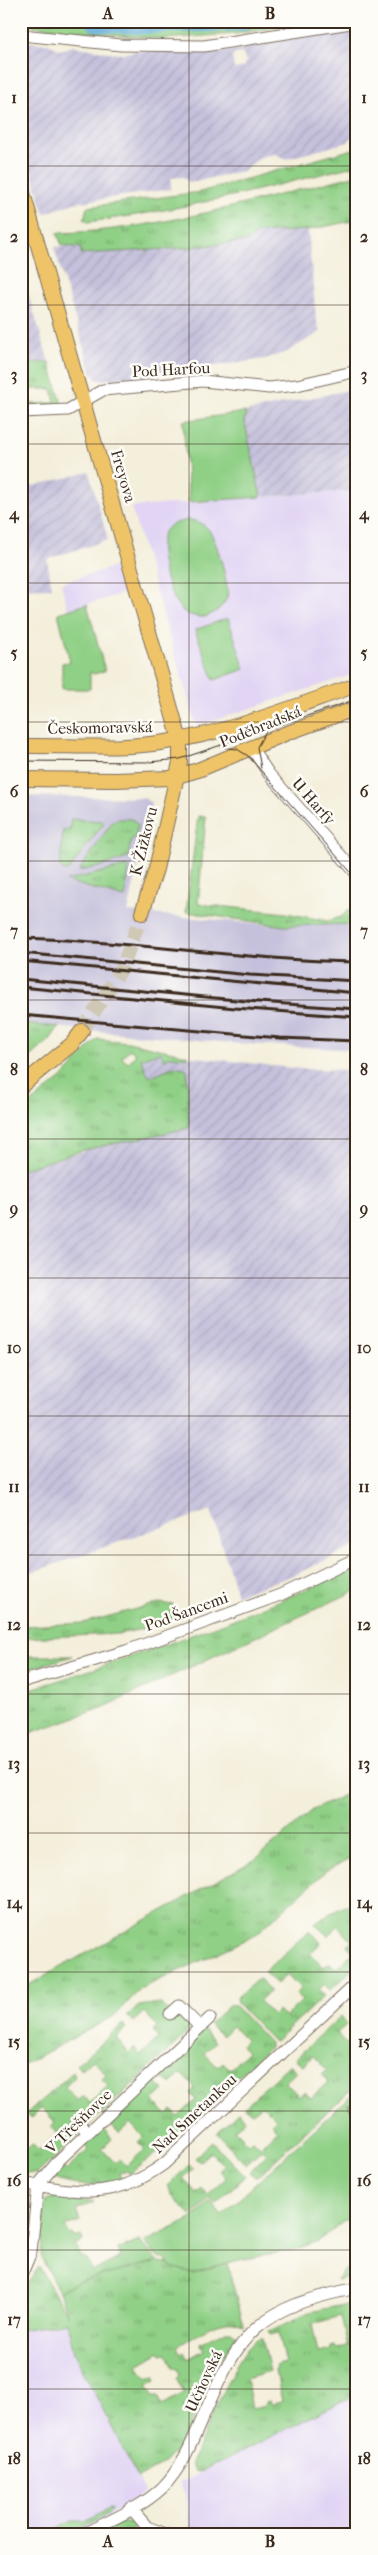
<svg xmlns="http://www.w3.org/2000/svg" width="378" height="2555" font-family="'IM FELL French Canon',serif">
	<defs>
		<pattern id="industrial-furrows" width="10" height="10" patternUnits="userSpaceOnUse" patternTransform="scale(1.25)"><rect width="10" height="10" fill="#c5c0db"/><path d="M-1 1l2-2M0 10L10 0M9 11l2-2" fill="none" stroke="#aaa5bc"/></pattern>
		<pattern id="grass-tufts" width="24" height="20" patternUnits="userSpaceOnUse" patternTransform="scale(1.25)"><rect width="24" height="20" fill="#90d086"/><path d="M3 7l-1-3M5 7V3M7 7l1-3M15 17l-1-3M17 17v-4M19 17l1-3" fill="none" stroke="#77a96d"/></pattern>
		<pattern id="forest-crowns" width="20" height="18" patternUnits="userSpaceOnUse" patternTransform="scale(1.25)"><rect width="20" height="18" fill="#74b273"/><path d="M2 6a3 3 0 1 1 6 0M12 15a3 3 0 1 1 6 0" fill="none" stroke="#60915e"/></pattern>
	</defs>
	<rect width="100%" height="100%" fill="#fdfcf7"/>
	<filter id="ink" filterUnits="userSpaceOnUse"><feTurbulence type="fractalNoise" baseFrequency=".02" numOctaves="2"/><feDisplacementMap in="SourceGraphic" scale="10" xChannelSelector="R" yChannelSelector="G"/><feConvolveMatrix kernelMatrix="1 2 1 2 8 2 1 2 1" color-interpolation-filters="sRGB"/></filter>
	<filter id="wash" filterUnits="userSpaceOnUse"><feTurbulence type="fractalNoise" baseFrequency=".0096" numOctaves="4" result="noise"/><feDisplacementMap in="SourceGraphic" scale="20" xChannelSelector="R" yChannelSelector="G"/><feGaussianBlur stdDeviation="1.12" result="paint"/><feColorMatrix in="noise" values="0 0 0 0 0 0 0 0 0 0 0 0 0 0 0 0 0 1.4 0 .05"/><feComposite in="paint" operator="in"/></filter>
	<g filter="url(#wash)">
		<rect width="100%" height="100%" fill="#f4efdb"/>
		<path fill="#e1d4f4" d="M350 491 357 512V673L200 725 195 722 131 507Z
			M117 566 124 593 68 610 61 583Z
			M69 2319 74 2353 145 2492 113 2513 74 2534H21V2329Z
			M357 2394V2534H190L187 2499 179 2483Z"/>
		<path fill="url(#industrial-furrows)" fill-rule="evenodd" d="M357 27V128L348 142 286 159 275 154 263 156 242 171 189 183 184 177 171 178V189L74 203 44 214 21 136V41L48 44 61 50 73 46 120 54 135 51 218 53 242 49 252 43ZM242 53 247 62 244 63 245 67 234 69 232 55Z
			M308 230 316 318 320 332 287 352 265 359 140 377 97 380 91 372 54 247 72 246 81 248 82 254 184 248 248 239 257 233Z
			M21 270 49 362 21 364Z
			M357 388V512L349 491 261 497 244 418H246L245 412Z
			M89 472 108 540 47 559 52 588 21 589V489Z
			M161 1051 171 1056 187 1058V1056L302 1069 357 1070V1545L294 1575 237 1595 211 1510 21 1576V1170L103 1145 176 1067 149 1077 141 1059Z"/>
		<path fill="#c5c0db" d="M21 796 144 798 151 803 128 912 284 926 357 924V1050L231 1043 21 1024Z"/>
		<path fill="url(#grass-tufts)" stroke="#667d52" fill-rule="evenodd" d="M21 21H67L144 31 236 30 279 21H318L235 34 162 39 21 25Z
			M357 148V165C267 188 179 211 87 222L84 219 87 207 200 192Z
			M357 175V220L308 230 257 233 248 241 184 248 81 254V248L62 245 57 233C159 231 259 199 357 175Z
			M49 362 61 401 59 407 21 408V404L55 403 52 389H21V364Z
			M198 816 206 817 198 904 286 913 328 921 341 917 357 903V924L284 926 186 912Z
			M71 819 102 821 104 823 69 870 64 871 60 867 63 830H70Z
			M117 819H132L138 825 135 838 131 840 128 858 102 866 79 871 113 821Z
			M127 866 129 868 125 898 66 881Z
			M21 1024 59 1027 49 1041 21 1065Z
			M97 1039 128 1042 187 1055V1058L171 1056 164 1059 160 1052 141 1059 149 1077 175 1066 187 1069 189 1128 83 1150 21 1170V1111L62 1078ZM129 1049 136 1054 128 1063 122 1058Z
			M357 1567V1590L102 1708 21 1736V1692C136 1657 248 1617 357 1567Z
			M159 1603 173 1605 176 1617 153 1627 118 1634 21 1638V1623L26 1626 83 1623Z
			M21 1656H73L21 1671Z
			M357 1789V1855L327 1870 254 1936 142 1988 114 2016 21 2066V1989L256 1859 313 1810Z
			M357 1900V1965L330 1990 324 1984 319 1990 324 1996 275 2041 272 2040 237 2003 236 1998 259 1978 270 1991 259 2001 273 2015 278 2010 285 2017 302 2001 296 1993 301 1989 287 1974 277 1984 264 1972 310 1930 321 1943 310 1953 324 1967 329 1962 336 1969 353 1952 347 1945 352 1941 338 1926 328 1936 315 1924 327 1915Z
			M160 2003 173 2017 180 2015 190 2024 187 2033 90 2124 79 2130 78 2135 37 2174 21 2173V2142L27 2149 32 2144 39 2151 57 2134 51 2127 55 2122 42 2108 31 2118 26 2114 73 2072 75 2077 65 2087 78 2101 84 2096 90 2103 108 2086 102 2079 106 2074 93 2060 82 2070 76 2065 123 2024 126 2029 116 2038 129 2053 134 2048 141 2055 159 2038 153 2031 157 2026 144 2012 133 2022 127 2016 139 2006Z
			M230 2005H234L270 2043 269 2047 227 2087 221 2082 216 2087 221 2093 159 2151 129 2174 127 2170 119 2173 121 2178C102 2189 69 2187 51 2177L61 2164 67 2170 88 2150 83 2143 101 2126 112 2139 102 2149 115 2163 120 2159 127 2166 145 2149 138 2142 143 2137 130 2123 119 2133 107 2121 153 2078 164 2091 153 2101 167 2115 172 2110 178 2117 196 2100 190 2093 195 2088 181 2074 171 2084 158 2072 204 2029 215 2042 204 2053 218 2067 223 2062 230 2069 247 2052 241 2045 246 2040 232 2026 222 2036 209 2024Z
			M341 2016 347 2024 337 2033 350 2048 355 2043 357 2045V2071L351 2065 345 2071 357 2084 257 2177H255L249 2172 267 2154 262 2149 246 2164 217 2133 239 2112 245 2120 234 2130 248 2144 253 2140 260 2147 277 2130 271 2123 276 2118 262 2104 252 2113 244 2107 290 2064 296 2072 285 2082 299 2096 304 2092 311 2098 328 2082 322 2075 327 2070 313 2056 303 2065 295 2059Z
			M212 2142 245 2176 215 2204 210 2198 191 2216 172 2195 167 2186 190 2164 193 2169 183 2178 196 2193 201 2188 208 2195 226 2178 219 2171 224 2166 211 2152 200 2162 195 2158Z
			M158 2261 193 2273 227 2263 244 2326C223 2312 196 2336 178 2346L181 2354 184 2352 188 2359 204 2350 200 2343 226 2331H232L237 2335 215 2368 185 2438 177 2450 165 2463 138 2478 74 2353 67 2322 21 2330V2291L39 2267 67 2315 59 2292 78 2282ZM160 2352 162 2355 167 2354 174 2368H177L180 2375 176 2377 184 2393 162 2405 158 2396 154 2398 147 2385 156 2380 154 2375 147 2378 138 2365Z
			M357 2264V2275L337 2280 344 2270Z
			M357 2302V2394L200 2472 194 2471 191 2463C203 2442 240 2336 262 2338L270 2372 246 2379 252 2408 266 2405V2402L270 2401 271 2404 282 2402 276 2371 277 2365 285 2363 278 2333 270 2335 269 2331 310 2312ZM341 2316 348 2347 336 2349 335 2346 331 2347V2350L318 2353 312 2324Z
			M109 2508 112 2509 108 2513 69 2534H49L71 2521H84Z
			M120 2522 131 2524 134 2529 133 2534H95Z"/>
		<path fill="url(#forest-crowns)" stroke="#586e48" d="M67 21H279L236 30 144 31Z"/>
		<path fill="#90d086" stroke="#667d52" d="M245 412 246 418 244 419 261 497 189 502 183 421Z
			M187 520C196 520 202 523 208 529 216 537 230 587 227 597 223 608 215 613 205 617 197 617 190 616 183 611 169 599 152 544 166 529 172 523 180 522 187 520Z
			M87 604 105 671 94 674 90 672V689H62V663L70 662 58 613Z
			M228 618 245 669 214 680 195 630Z
			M357 2090V2096L351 2105 357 2109V2211L318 2241 294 2250 234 2261 193 2273 171 2267 165 2259C156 2259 150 2249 145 2242L191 2219 210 2201 222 2215Z
			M53 2198 94 2202 76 2211 80 2221 65 2226 70 2235 72 2234 75 2238 81 2236 83 2241 75 2245 82 2258 85 2257 93 2271 121 2257 118 2250 139 2241 158 2261 78 2282 59 2292 41 2257 45 2202Z"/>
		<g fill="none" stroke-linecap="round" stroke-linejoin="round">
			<path stroke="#64addb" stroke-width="20" d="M96 21 140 24 242 21"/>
		</g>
	</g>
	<g filter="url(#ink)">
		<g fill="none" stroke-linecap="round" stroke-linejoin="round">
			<path stroke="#cfc8b5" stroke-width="14" stroke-dasharray="14 7" stroke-linecap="butt" d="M82 1031 122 968 142 913"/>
			<defs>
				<path id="minor" d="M21 35 121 45 204 46 357 22
					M21 412 68 410 103 390 203 381 269 388 297 385 357 371
					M251 747 269 774 357 874
					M21 1682 126 1651 280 1595 357 1558
					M170 2014 179 2006 200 2027
					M354 2110 357 2107
					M77 2121 88 2132
					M21 2183C80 2192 113 2201 164 2164L357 1983
					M21 2276 31 2252 38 2185 59 2160 210 2018
					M131 2508 147 2527 166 2534
					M83 2534C109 2521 141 2508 162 2488 181 2469 192 2443 202 2419 241 2329 258 2308 357 2288"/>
				<path id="major" d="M21 186 180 740V762L156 869 142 913
					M21 746C69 745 119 750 166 742 232 732 295 706 357 685
					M21 779 116 780 170 778 198 770 287 733 357 708
					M21 1086 72 1044 82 1031"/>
			</defs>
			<use href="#minor" stroke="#7c6f60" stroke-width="13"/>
			<use href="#major" stroke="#7c6f60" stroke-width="16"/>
			<use href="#minor" stroke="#fff" stroke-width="11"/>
			<use href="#major" stroke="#efc469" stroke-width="14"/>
			<path stroke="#3b2a1e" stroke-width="1" d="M221 747 237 749 248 756 357 879
				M21 761 149 762 180 759 357 699
				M261 768 257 747 267 729"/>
			<path stroke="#3b2a1e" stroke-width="3" d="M21 938C133 941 245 960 357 962
				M21 953 250 975 357 981
				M21 961 357 993
				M21 979 246 1001 357 1009
				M21 987 235 1008 357 1017
				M21 1015 280 1038 357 1041"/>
		</g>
	</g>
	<path fill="none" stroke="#3b2a1e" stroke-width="1" stroke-opacity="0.55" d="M189 21V2534M21 166H357M21 305H357M21 444H357M21 583H357M21 722H357M21 861H357M21 1000H357M21 1139H357M21 1278H357M21 1416H357M21 1555H357M21 1694H357M21 1833H357M21 1972H357M21 2111H357M21 2250H357M21 2389H357"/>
	<g text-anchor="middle" stroke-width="5" stroke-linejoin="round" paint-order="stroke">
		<g font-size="16" fill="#3b2a1e" stroke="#fdfcf7">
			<text transform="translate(171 369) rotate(-3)" y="6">Pod Harfou</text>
			<text transform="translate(124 476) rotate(74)" y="6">Freyova</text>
			<text transform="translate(260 726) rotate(-22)" y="6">Poděbradská</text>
			<text transform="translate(100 727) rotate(-1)" y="6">Českomoravská</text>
			<text transform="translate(314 801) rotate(49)" y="6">U Harfy</text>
			<text transform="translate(143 841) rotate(-76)" y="6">K Žižkovu</text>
			<text transform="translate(186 1611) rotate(-20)" y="6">Pod Šancemi</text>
			<text transform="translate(194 2113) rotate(-43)" y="6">Nad Smetankou</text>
			<text transform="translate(78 2121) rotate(-44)" y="6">V Třešňovce</text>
			<text transform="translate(203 2381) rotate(-65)" y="6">Učňovská</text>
		</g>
	</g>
	<rect width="378" height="2555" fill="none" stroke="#fdfcf7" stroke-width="55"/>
	<rect x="28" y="28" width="322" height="2500" fill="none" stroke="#3b2a1e" stroke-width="2"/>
	<g font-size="16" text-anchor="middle" font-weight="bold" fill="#3b2a1e">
		<text x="108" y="19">A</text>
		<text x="270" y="19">B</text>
		<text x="14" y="103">1</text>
		<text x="364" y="103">1</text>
		<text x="14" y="242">2</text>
		<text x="364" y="242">2</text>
		<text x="14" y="380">3</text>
		<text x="364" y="380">3</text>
		<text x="14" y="519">4</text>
		<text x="364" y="519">4</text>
		<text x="14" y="658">5</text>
		<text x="364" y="658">5</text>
		<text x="14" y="797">6</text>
		<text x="364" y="797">6</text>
		<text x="14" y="936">7</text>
		<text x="364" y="936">7</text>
		<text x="14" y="1075">8</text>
		<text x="364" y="1075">8</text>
		<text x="14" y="1214">9</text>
		<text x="364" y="1214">9</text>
		<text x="14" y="1353">10</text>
		<text x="364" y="1353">10</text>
		<text x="14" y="1492">11</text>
		<text x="364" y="1492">11</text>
		<text x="14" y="1630">12</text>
		<text x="364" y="1630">12</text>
		<text x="14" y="1769">13</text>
		<text x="364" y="1769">13</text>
		<text x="14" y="1908">14</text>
		<text x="364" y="1908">14</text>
		<text x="14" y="2047">15</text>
		<text x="364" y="2047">15</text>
		<text x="14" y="2186">16</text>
		<text x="364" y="2186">16</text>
		<text x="14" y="2325">17</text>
		<text x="364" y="2325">17</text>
		<text x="14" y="2464">18</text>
		<text x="364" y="2464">18</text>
		<text x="108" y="2547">A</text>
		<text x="270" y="2547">B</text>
	</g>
</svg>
